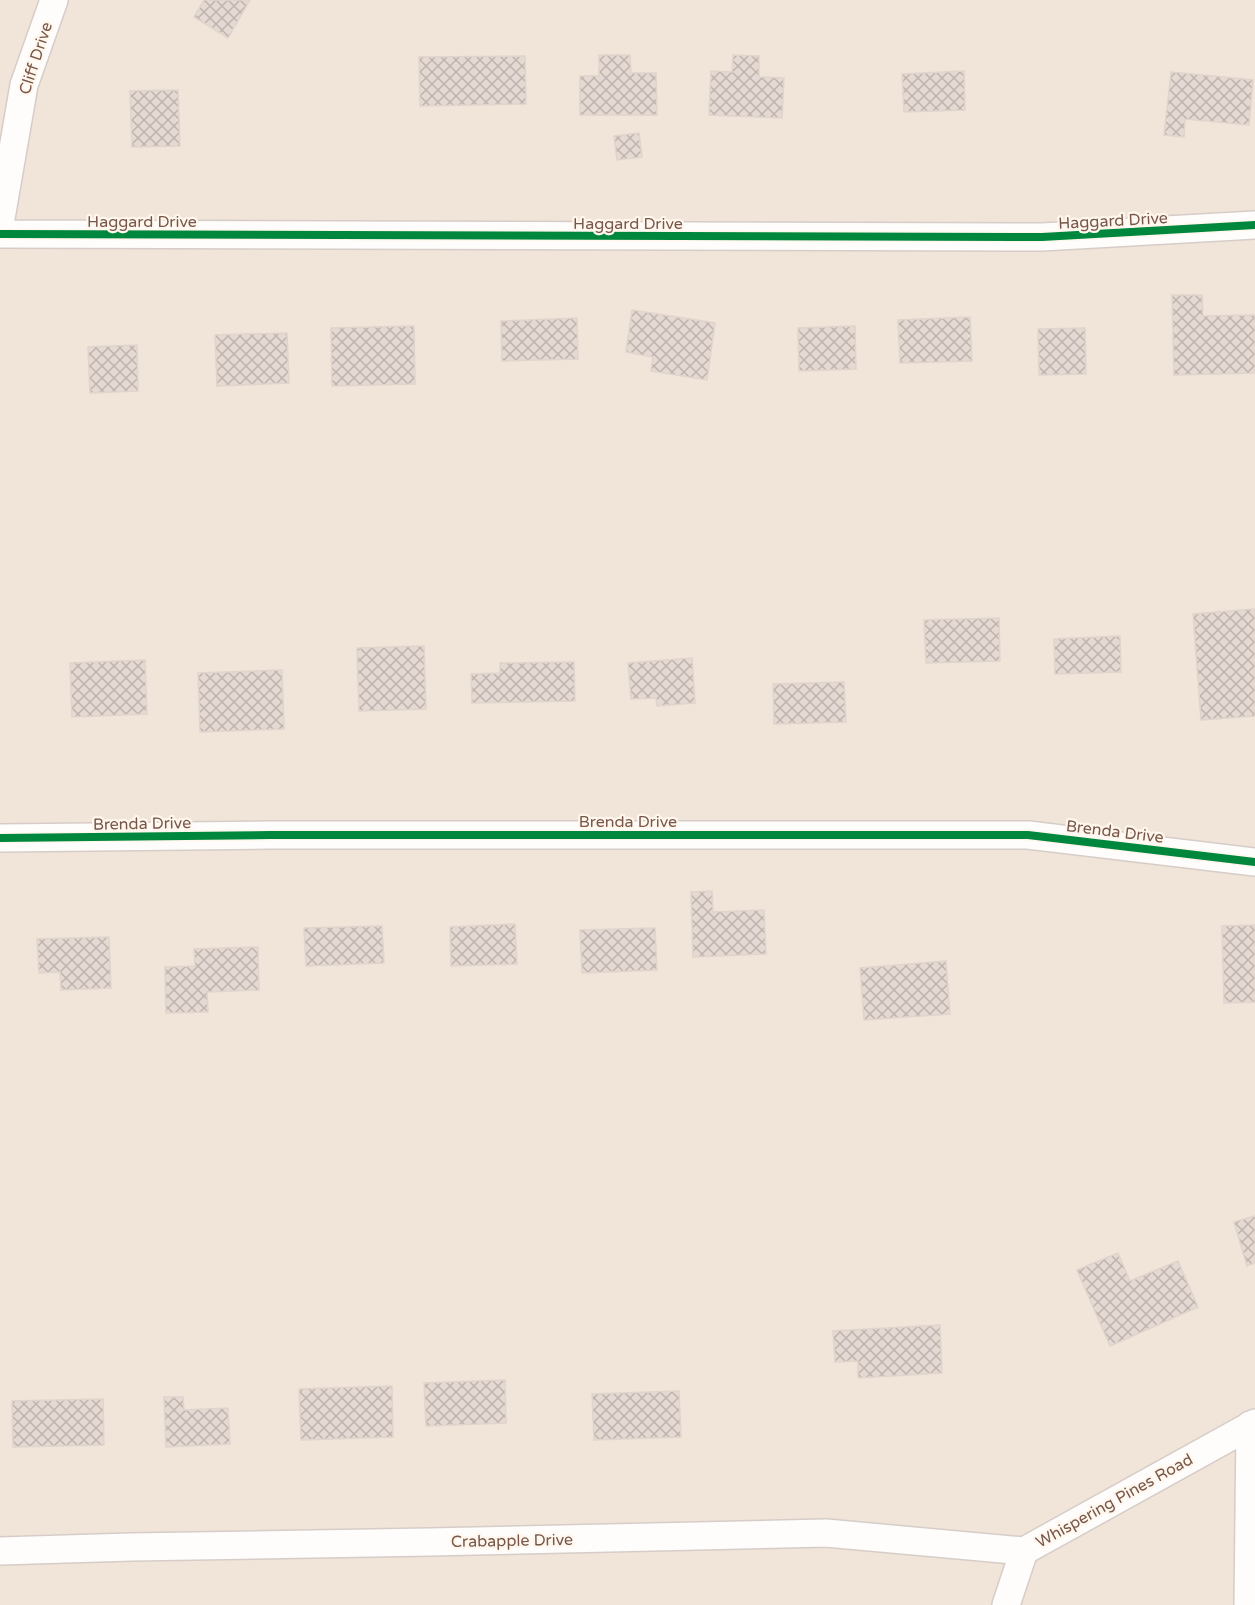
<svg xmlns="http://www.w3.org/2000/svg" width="1255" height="1605" font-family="'Varela Round',sans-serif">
	<defs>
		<pattern id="building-cross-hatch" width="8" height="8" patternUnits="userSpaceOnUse" patternTransform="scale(1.5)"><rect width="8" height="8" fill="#e4dad3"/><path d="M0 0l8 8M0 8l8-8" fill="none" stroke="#beb4ad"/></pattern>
	</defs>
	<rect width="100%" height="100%" fill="#f8f2eb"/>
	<path fill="#f1e4d8" d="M0 0H1255V1605H0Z"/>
	<path fill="url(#building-cross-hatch)" stroke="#e1d4cd" stroke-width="1.5" d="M204 0H250L228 38 194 17Z
		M599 55H630L631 73H656L657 115H580V76H599Z
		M733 55 759 56V77L784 78 782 118 709 115 711 71 732 72Z
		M525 56 526 104 420 106 419 57Z
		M964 71 965 110 904 112 902 74Z
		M1171 72 1253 80 1249 125 1185 119 1184 137 1164 135Z
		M178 90 180 146 132 147 130 91Z
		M639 133 642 157 617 160 614 136Z
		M1172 295H1202L1203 316 1255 315V373L1174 375Z
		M632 310 715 323 707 380 651 371 653 357 626 352Z
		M970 317 972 361 900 363 898 320Z
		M577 318 578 359 502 361 501 321Z
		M414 326 415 384 332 386 331 328Z
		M855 326 856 369 799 371 798 328Z
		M1085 328 1086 374 1039 375 1038 329Z
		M287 333 289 383 217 386 215 335Z
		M137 345 138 391 90 393 88 347Z
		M1255 609V716L1201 720 1193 614Z
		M999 618 1000 661 926 663 924 620Z
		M1120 636 1121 672 1055 674 1054 639Z
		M424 646 426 709 359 711 357 648Z
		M692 658 695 703 657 706 656 698 631 699 628 663Z
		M145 660 147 714 72 717 70 663Z
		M574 662 575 701 472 703 471 674 500 673V663Z
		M282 670 284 729 200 732 198 673Z
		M844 682 846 722 774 724 773 684Z
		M712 891 713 912 764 910 766 954 693 957 691 892Z
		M515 924 517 964 451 966 450 927Z
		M1255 925V1002L1224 1003 1222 926Z
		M382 926 384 963 306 966 304 928Z
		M655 928 657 970 582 973 580 930Z
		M109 937 111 988 61 990 60 972 39 973 37 939Z
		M258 947 259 990 207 992 208 1012 166 1013 165 967 195 966 194 949Z
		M946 961 950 1014 864 1020 860 968Z
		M1255 1216V1263L1247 1266 1234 1222Z
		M1118 1253 1130 1281 1178 1261 1198 1307 1110 1346 1077 1270Z
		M940 1325 942 1373 858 1378V1361L835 1362 833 1331Z
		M505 1380 506 1423 426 1426 424 1383Z
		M392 1386 393 1437 301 1440 299 1389Z
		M679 1391 681 1437 594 1440 592 1394Z
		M164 1397H183L184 1410 228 1408 230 1444 166 1447Z
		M103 1399 104 1445 13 1447 12 1401Z"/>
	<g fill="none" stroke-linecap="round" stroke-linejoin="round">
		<defs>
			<path id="minor" d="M0 224 24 85 54 0
				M0 234 1042 237 1255 225
				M0 838 270 835H1028L1255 862
				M0 1551 131 1547 430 1542 826 1533 1024 1551
				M1006 1605 1024 1551 1255 1423
				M1248 1605 1250 1425"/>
		</defs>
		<use href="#minor" stroke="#d6cdc8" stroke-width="30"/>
		<use href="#minor" stroke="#fefdfc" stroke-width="27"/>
		<defs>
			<path id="cycleway" d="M0 234 1042 237 1255 225
				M0 838 270 835H1028L1255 862"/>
		</defs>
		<use href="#cycleway" stroke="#fff7ed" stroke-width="11"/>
		<use href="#cycleway" stroke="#00873e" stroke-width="8"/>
	</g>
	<g text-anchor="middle" stroke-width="4.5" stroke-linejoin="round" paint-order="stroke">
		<g font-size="16" fill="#77574a" stroke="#fff7ed">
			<text transform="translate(35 58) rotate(-72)" y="6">Cliff Drive</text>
			<text transform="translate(1113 220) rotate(-3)" y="6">Haggard Drive</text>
			<text x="142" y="227">Haggard Drive</text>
			<text x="628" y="229">Haggard Drive</text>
			<text x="628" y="827">Brenda Drive</text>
			<text transform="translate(142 823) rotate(-1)" y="6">Brenda Drive</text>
			<text transform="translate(1115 831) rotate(7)" y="6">Brenda Drive</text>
			<text transform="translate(1114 1500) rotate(-29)" y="6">Whispering Pines Road</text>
			<text transform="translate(512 1540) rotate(-1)" y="6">Crabapple Drive</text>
		</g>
	</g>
</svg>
